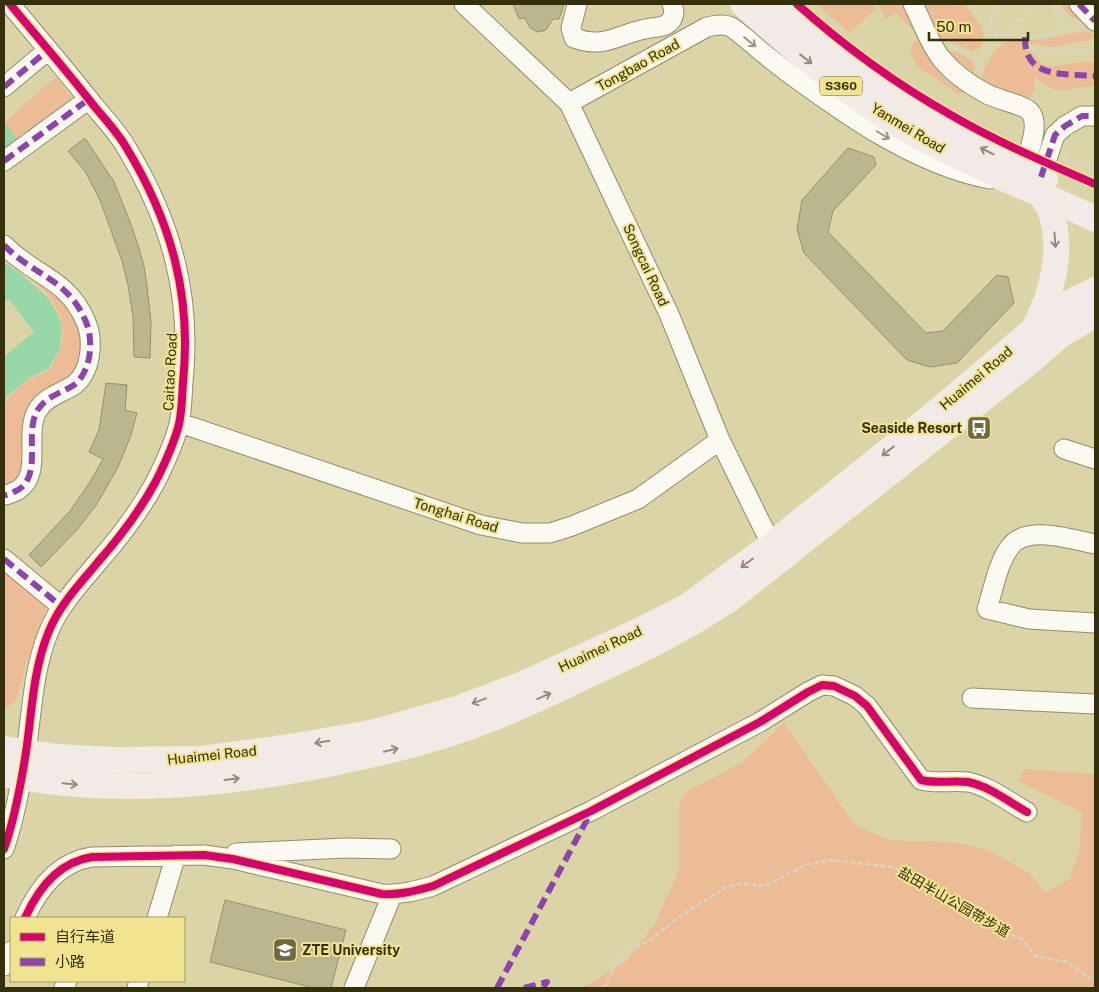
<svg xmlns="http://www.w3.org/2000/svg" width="1099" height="992" font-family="'Public Sans','Noto Sans SC',sans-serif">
	<rect width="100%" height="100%" fill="#dbd4a6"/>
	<path fill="#ecbc97" d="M817 4H874L876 8 849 33Z
		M878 4H907L969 93H957L918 67 912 57 910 48 918 36 895 12 886 19Z
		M919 4H965C973 18 990 30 981 47L971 51 936 34Z
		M1060 4H1073L1088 24C1074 20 1068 15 1060 4Z
		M1080 32 1092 33 1094 35 1093 39 1090 41 1077 42 1054 47 1026 43 1028 40 1045 39Z
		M1024 38 1025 49C1035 52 1037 63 1047 66 1055 68 1063 64 1071 63 1079 62 1087 62 1095 62V86C1069 87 1055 100 1034 75L1035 89 1028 100 982 84C980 73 994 49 1004 43 1011 39 1017 39 1024 38Z
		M945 50 956 52 974 62V73L971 77Z
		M56 77 83 113 18 141 5 122Z
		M4 249 39 274 82 321 80 371 51 389 27 462 20 476 4 485C4 470 1 416 5 405 10 394 21 385 31 378 36 375 44 374 48 371 52 368 54 361 56 358 80 318 37 277 4 259Z
		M4 564 49 600 27 661 16 701 4 709Z
		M784 723 854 824 888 840 952 842 986 849 1029 873 1046 893 1069 880 1079 853 1082 812 1018 781 1025 769 1095 774V988H582L626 962 656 922 679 869V804L685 793 744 761Z"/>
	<path fill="#96d6a7" d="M4 121 18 141 4 150Z
		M4 263 20 273 47 297 57 313 62 326 60 349 48 369 31 377 8 395 4 404V357L34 332 9 299 4 302Z"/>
	<path fill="#bcb68f" stroke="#97916b" d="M513 4H564L559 19H553L546 30 538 32 530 28 525 18 519 19Z
		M85 138 114 182 130 222 138 245 144 266 147 286 151 322 150 358 134 357 133 316 128 285 122 261 100 200 85 171 68 151Z
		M848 148 874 157 876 165 833 211 828 232 926 333 943 331 997 275 1008 277 1014 303 957 363 930 367 907 360 804 253 797 229 802 200Z
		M106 383 127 385 125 410 137 413 131 435 118 467 97 504 77 530 41 567 29 555 70 511 90 482 103 459 89 452 99 430Z
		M225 900 346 930 331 988H314L210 962Z"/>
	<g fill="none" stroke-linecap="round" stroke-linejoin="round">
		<defs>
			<path id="minor" d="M464 4 569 103 669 314 720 440 777 556
				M577 4 571 28 574 38C605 49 616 35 645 29 652 27 662 28 667 24 675 19 675 11 672 4
				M913 4C922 21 929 43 941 58 953 73 970 85 987 94 998 100 1026 105 1031 113 1040 126 1028 155 1023 169
				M1079 4 1095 21
				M4 87 48 50
				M569 103 707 27C714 25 722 24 729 26 736 29 742 36 748 40 760 51 773 61 786 71 846 115 914 164 989 179
				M4 161 89 99
				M1041 177 1055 135 1065 126 1082 116H1095
				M4 245C32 275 68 278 86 322 94 341 91 372 74 385 60 394 46 396 37 411 24 435 43 474 18 490 13 492 9 495 4 495
				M180 423 481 525 522 533H550L572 526 638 499 720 440
				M1064 449 1095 459
				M1095 544C1072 540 1026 524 1010 547 998 562 993 591 987 609L1029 619 1095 623
				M4 559 62 607
				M972 698 1095 704
				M4 849C15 818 21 784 26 752 32 712 33 669 49 631 60 604 80 584 98 562 120 537 140 511 156 481 165 463 174 444 179 424 182 411 182 396 183 382 192 295 171 221 126 147 118 133 105 119 94 106 67 71 38 38 10 4
				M236 853 346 848 391 849
				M25 918C38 889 58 862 92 857L204 855 233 859 382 894C400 895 415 891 433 886L591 811 760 722 808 692 822 685 834 686 855 696 867 706 921 780C937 784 952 780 968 782 989 786 1009 802 1027 812
				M157 918 176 855
				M4 966 11 951
				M64 988 67 981
				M137 988 139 981
				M354 988 392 895"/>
			<path id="major" d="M743 4C790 46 838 88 892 122 956 161 1028 187 1095 219
				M772 4C813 40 857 75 902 105 946 134 996 158 1045 179
				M1035 326C1053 292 1063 250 1051 212 1049 206 1044 200 1041 195
				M4 749 57 757 113 760 201 759 291 747 375 732 460 708 523 684 643 629 685 608 700 597 771 545 938 411 1033 330 1065 305 1095 290
				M4 774C112 796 221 785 328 764 370 755 413 746 454 732 500 717 544 696 588 675 638 652 685 629 730 599L1033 359 1058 337 1095 314"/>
		</defs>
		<use href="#minor" stroke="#928c6c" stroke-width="21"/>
		<use href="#major" stroke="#efecd7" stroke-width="26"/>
		<path stroke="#d8d6c6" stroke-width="2.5" stroke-dasharray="5 2.5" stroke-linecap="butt" d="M957 4 959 6
			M970 4C978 16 989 30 1002 36 1018 44 1062 30 1079 27
			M1052 4 1066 30
			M990 26 994 4
			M1004 38C1013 28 1032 15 1034 4
			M953 47 981 61
			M1032 50 1070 52 1095 48
			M978 72C982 56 989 46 999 34
			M1063 159 1090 166 1095 164
			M1090 166 1095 173
			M604 988 615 966 623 957 633 949 652 939 679 917 726 887 741 883 760 886 772 883 805 865 831 860 892 867 910 874 952 903 974 914 1002 931 1022 939 1035 956 1067 962 1095 982"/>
		<use href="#minor" stroke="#faf9f2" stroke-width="19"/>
		<use href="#major" stroke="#f2eae7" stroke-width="24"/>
		<path stroke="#8e44ad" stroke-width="6" stroke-dasharray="12 6" stroke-linecap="butt" d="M1079 4 1095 21
			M1025 37C1024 80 1065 73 1095 76
			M4 87 48 50
			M4 161 89 99
			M1041 177 1055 135 1065 126 1082 116H1095
			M4 245C32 275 68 278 86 322 94 341 91 372 74 385 60 394 46 396 37 411 24 435 43 474 18 490 13 492 9 495 4 495
			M4 559 62 607
			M497 988 591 812
			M524 988 547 982 542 988"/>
		<defs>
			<path id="cycleway" d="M797 4C844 46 896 84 951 115 997 142 1047 163 1095 184
				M4 849C15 818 21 784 26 752 32 712 33 669 49 631 60 604 80 584 98 562 120 537 140 511 156 481 165 463 174 444 179 424 182 411 182 396 183 382 192 295 171 221 126 147 118 133 105 119 94 106 67 71 38 38 10 4
				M25 918C38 889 58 862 92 857L204 855 233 859 382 894C400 895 415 891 433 886L591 811 760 722 808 692 822 685 834 686 855 696 867 706 921 780C937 784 952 780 968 782 989 786 1009 802 1027 812"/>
		</defs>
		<use href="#cycleway" stroke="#f1e490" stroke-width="11"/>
		<use href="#cycleway" stroke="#d6006c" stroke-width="8"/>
	</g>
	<defs><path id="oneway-shaft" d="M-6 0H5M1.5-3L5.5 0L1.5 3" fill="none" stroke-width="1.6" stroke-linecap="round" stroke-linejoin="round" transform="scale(1.25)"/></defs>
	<g stroke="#98947f">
		<use href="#oneway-shaft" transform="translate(750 42) rotate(39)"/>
		<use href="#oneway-shaft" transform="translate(883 135) rotate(30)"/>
	</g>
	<g stroke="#948d7a">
		<use href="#oneway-shaft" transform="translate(806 59) rotate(38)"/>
		<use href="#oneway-shaft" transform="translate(987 151) rotate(-154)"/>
		<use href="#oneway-shaft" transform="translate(1055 240) rotate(86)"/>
		<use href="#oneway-shaft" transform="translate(888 451) rotate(142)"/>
		<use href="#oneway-shaft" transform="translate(747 563) rotate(143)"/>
		<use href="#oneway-shaft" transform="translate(544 696) rotate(-24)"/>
		<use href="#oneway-shaft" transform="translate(479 701) rotate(160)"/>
		<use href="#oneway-shaft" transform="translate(322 742) rotate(171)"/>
		<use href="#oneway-shaft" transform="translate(391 750) rotate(-14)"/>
		<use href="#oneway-shaft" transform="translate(232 779) rotate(-7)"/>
		<use href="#oneway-shaft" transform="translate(70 784) rotate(5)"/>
	</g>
	<defs>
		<symbol id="bus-square" viewBox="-11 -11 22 22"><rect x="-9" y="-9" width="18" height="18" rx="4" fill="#6f6942" stroke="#f1e490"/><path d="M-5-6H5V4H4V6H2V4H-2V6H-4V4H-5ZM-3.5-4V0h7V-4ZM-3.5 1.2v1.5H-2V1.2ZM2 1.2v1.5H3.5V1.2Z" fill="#fff"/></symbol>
		<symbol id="university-square" viewBox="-11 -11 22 22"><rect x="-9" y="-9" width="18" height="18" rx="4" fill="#6f6942" stroke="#f1e490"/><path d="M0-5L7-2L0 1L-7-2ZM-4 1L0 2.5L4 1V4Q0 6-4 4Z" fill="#fff"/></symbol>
	</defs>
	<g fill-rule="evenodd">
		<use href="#bus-square" x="965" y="414" width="28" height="28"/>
		<use href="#university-square" x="271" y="936" width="28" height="28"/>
	</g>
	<g text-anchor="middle" stroke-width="4" stroke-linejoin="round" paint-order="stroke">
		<rect fill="#f1e490" stroke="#6d6634" stroke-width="1" x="820" y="76.5" width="42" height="19" rx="4"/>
		<g font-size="12" font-weight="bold" fill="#35300c">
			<text x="841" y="90">S360</text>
		</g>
		<g font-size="14" fill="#35300c" stroke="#f1e490">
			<text transform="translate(638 65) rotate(-29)" y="5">Tongbao Road</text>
			<text transform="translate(908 128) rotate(31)" y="5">Yanmei Road</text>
			<text transform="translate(646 265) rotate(65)" y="5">Songcai Road</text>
			<text transform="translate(170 372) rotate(-87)" y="5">Caitao Road</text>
			<text transform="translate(976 378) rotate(-40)" y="5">Huaimei Road</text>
			<text transform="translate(456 515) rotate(17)" y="5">Tonghai Road</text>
			<text transform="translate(600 649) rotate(-25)" y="5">Huaimei Road</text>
			<text transform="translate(212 755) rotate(-6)" y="5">Huaimei Road</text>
			<text transform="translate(954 902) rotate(30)" y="5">盐田半山公园带步道</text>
		</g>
		<g font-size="14" font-weight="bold" fill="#35300c" stroke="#f1e490" text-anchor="end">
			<text x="962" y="433">Seaside Resort</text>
			<text x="302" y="955" text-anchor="start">ZTE University</text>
		</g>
	</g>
	<rect width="1099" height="992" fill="none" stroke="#35300c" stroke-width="10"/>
	<rect x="10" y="917" width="175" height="65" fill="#f1e490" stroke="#a69c5b"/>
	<rect x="20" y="933" width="25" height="8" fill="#d6006c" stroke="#a69c5b"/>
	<text x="55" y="942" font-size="15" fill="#35300c">自行车道</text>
	<rect x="20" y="958" width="25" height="8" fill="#8e44ad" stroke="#a69c5b"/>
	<text x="55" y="967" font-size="15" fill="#35300c">小路</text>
	<path d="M929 32v8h99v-8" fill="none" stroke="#35300c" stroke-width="2.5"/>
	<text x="936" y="32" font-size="15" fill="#35300c" stroke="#f1e490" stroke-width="4" paint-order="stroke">50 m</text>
</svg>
